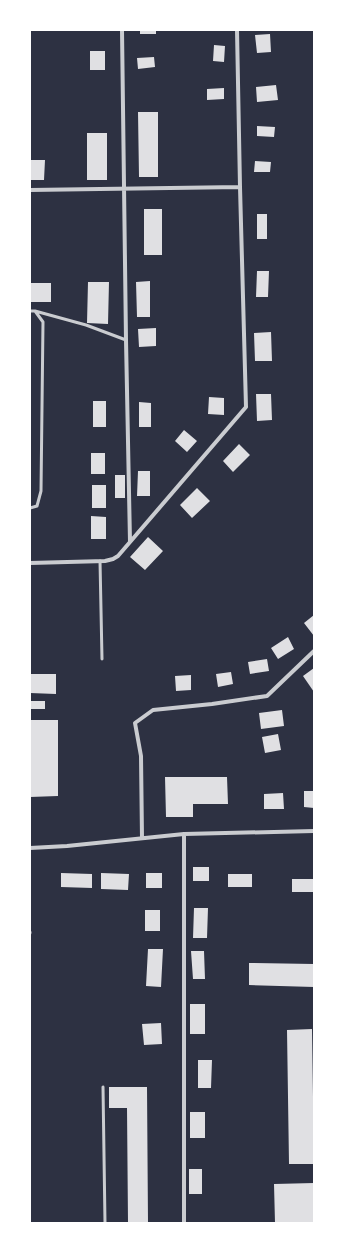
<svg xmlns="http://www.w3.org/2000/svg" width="344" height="1253" font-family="'Alegreya Sans',sans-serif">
	<rect width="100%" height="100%" fill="#2d3142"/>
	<path fill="#e0e0e3" d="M140 30H156V34H140Z
		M270 34 271 52 257 53 255 35Z
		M214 45 225 46 224 62 213 61Z
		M90 51H105V70H90Z
		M154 57 155 67 138 69 137 58Z
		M276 85 278 100 257 102 256 87Z
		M224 88V99L207 100V89Z
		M138 112H158V177H139Z
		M257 126 275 127 274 137 257 136Z
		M87 133H107V180H87Z
		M30 160H45L44 180H30Z
		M255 161 271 162 270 172H254Z
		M144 209H162V255H144Z
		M257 214H267V239H257Z
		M257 271H269L268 297H256Z
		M150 281V317H137L136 282Z
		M88 282H109L108 324 87 323Z
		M30 283H51V302H30Z
		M156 328V346L139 347 138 329Z
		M271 332 272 361H255L254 333Z
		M256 394H271L272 420 257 421Z
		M209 397 224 398V415L208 414Z
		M93 401H106V427H93Z
		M139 402 151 403V427H139Z
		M184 430 197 441 187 452 175 441Z
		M239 444 250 455 233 472 223 461Z
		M91 453H105V474H91Z
		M138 471H150V496H137Z
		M115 475H125V498H115Z
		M92 485H106V508H92Z
		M197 488 210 501 192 518 180 505Z
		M91 516 106 517V539H91Z
		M148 537 163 551 145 570 130 557Z
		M314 615V636L304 623Z
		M288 637 294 649 278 659 271 648Z
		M267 659 269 671 250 674 248 662Z
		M314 668V692L303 676Z
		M231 672 233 684 218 687 216 674Z
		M30 674H56V694L30 693Z
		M191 675V690L176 691 175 676Z
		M30 701H45V709H30Z
		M282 710 284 726 261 729 259 713Z
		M30 720H58V796L30 797Z
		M278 734 281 750 265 753 262 737Z
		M165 777H227L228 804H193V817H166Z
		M304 791H314V808L304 807Z
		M283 793 284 809H264V794Z
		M193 867H209V881H193Z
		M61 873 92 874V888L61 887Z
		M101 873 129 874 128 890 101 889Z
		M146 873H162V888H146Z
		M228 874H252V887H228Z
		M292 879H314V892H292Z
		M194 908H208L207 938H193Z
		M145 910H160V931H145Z
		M148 949H163L161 987 146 986Z
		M191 951H204L205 979H193Z
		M249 963 314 964V987L249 985Z
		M190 1004H205V1034H190Z
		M161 1023 162 1044 144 1045 142 1024Z
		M312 1029 314 1164H289L287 1030Z
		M198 1060H212L211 1088H198Z
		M109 1087H147L148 1223H128L127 1108H109Z
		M190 1112H205V1138H190Z
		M189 1169H202V1194H189Z
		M314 1183V1223H275L274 1184Z"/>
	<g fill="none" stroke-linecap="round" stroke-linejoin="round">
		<path stroke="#caccd0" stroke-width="3" d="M30 311H35L43 322 41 491 37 506 30 508
			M35 311 86 325 126 340
			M100 561 102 659
			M30 932V933
			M103 1087 105 1223"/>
		<path stroke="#caccd0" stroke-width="4" d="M122 30 126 340 130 542
			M30 190 240 187
			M30 563 105 561 113 559 118 556 246 407 240 187 237 30
			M184 834V1223
			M142 838 141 756 135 723 153 710 212 704 267 696 314 651
			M30 848 67 846 184 834 314 831"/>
	</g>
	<rect width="344" height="1253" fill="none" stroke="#ffffff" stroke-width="62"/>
</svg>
